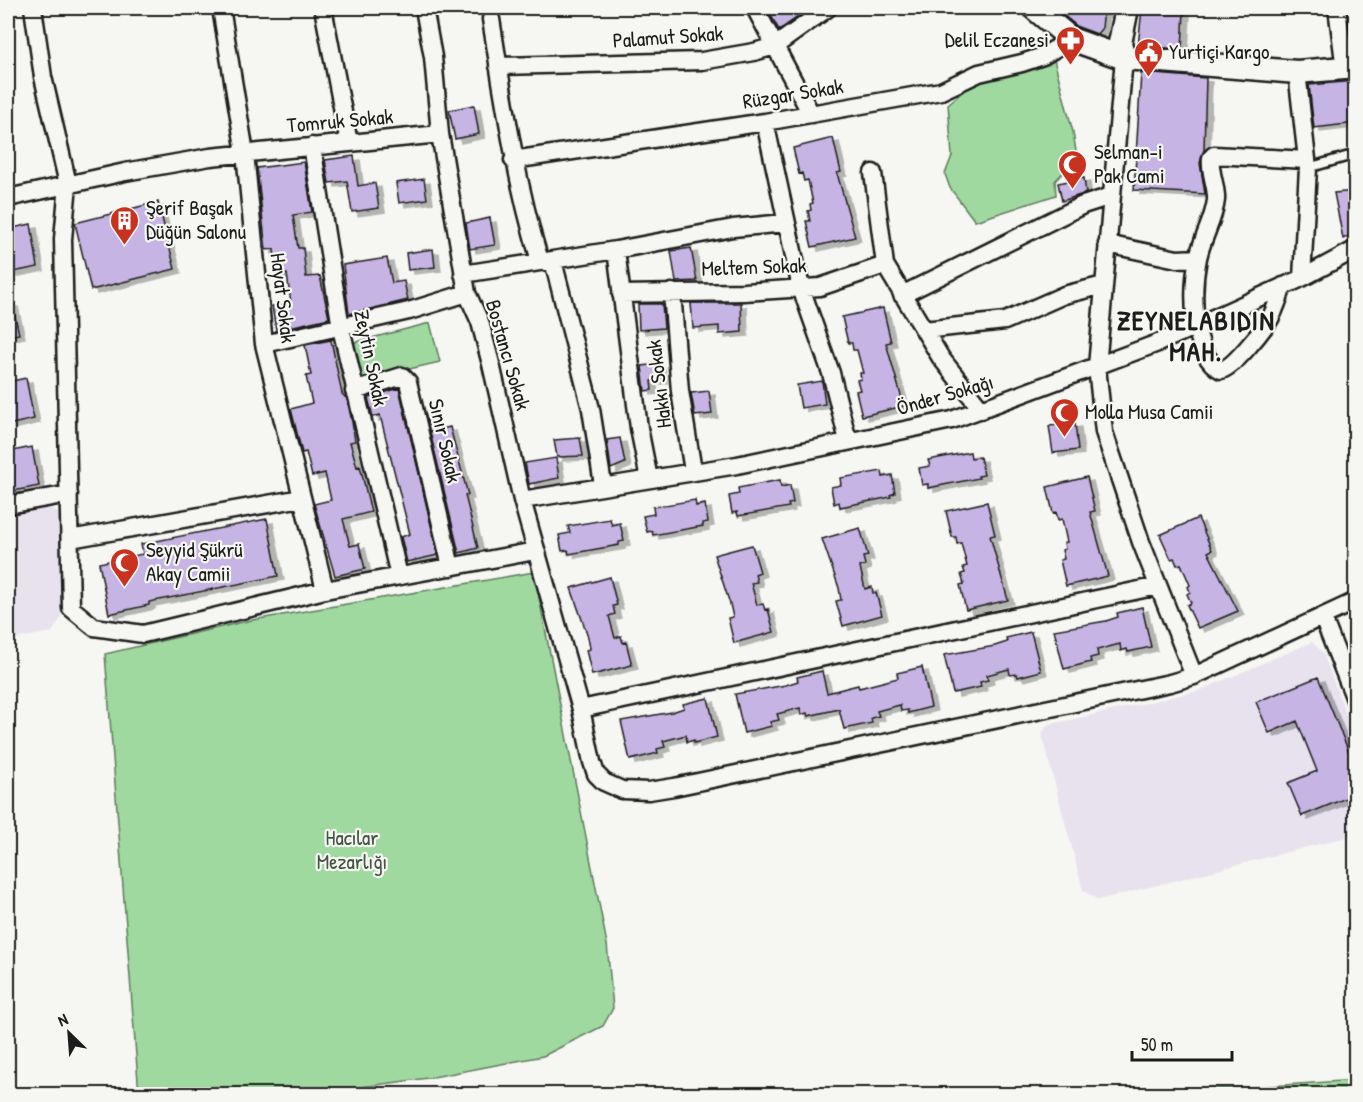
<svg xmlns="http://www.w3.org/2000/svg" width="1363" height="1102" font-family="'Patrick Hand',sans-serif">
	<defs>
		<filter id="shadow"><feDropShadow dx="6" dy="4" stdDeviation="0" flood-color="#0004"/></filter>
	</defs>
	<rect width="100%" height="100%" fill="#f6f6f2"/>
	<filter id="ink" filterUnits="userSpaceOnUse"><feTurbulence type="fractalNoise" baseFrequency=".0167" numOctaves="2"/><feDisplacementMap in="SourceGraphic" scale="12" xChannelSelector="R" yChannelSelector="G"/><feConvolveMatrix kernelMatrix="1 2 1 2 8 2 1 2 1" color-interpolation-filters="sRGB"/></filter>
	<g filter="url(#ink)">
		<path fill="#e8e2ee" d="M47 507 58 513 61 618 52 632 8 640V514Z
			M1312 642 1323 653 1355 738V835L1098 900 1083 890 1042 735 1047 725 1199 691Z"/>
		<path fill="#9fd99f" stroke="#5e7a5e" stroke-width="1.5" d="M1341 8H1355V36L1348 37Z
			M1053 56 1073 132 1077 158 1055 181 1056 195 975 221 950 188 945 174 952 156 948 104 978 79Z
			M430 323 440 362 357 381 348 344Z
			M534 572 607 944 613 1008 603 1026 543 1056 428 1078 309 1094H139L105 654 247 621Z
			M1355 1080V1094H1156L1170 1089 1242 1088Z"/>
		<path fill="#c6b4e4" stroke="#1c1c1c" stroke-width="1.5" filter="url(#shadow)" d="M767 8H798L802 14 779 30Z
			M1066 8H1104L1102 28 1097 34 1078 27 1062 14Z
			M1142 9 1184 11 1182 49 1138 46Z
			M1141 73 1206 78 1204 150 1200 163 1205 194 1134 190Z
			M1356 81V123L1314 128 1309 85Z
			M474 105 479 134 455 139 449 110Z
			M833 138 841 172 837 173 855 237 812 247 806 221H810L808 211 811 210 810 204 813 203 808 180 804 181 802 173 799 174 793 148Z
			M354 156 358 186 375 183 379 208 352 212 347 181 329 183 325 160Z
			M304 162 312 212 293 215 298 248H303L306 277 320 276 329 318 276 330 272 306 291 303 287 274 277 275 274 249 266 250 257 168Z
			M1084 178 1086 193 1062 201 1058 183Z
			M424 179 427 199 399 203 396 183Z
			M1356 191V233L1343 239 1334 193Z
			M158 202 175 269 91 290 75 223Z
			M490 218 495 245 470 249 466 223Z
			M31 224 38 267 8 273V229Z
			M691 248 697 281 676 282 671 251Z
			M433 249 435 267 408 270 406 253Z
			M387 258 392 283 404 281 408 300 349 314 343 265Z
			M8 303H12L19 334 8 336Z
			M691 303H741L742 332 719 334V326L693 328Z
			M638 304H662L664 328 639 330Z
			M883 308 891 342 886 343 904 406 862 416 856 391 860 390 857 380 861 379 860 373H863L857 350H853L852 343H848L842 317Z
			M331 340 342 394 347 399 352 422 355 441 350 442 357 467 360 466 371 512 343 519 350 546 359 544 365 569 335 576 314 504 331 500 325 473 312 476 306 452 302 453 291 409 312 403 306 376 311 375 305 345Z
			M659 364 661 379 651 381 652 390 645 391 642 366Z
			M26 378 34 419 8 425V382Z
			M822 381 825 404 801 408 797 385Z
			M399 388 438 555 407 562 401 537 410 534 380 415 373 417 368 398Z
			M709 391 712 414 695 416 691 393Z
			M1075 423 1078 450 1053 453 1049 426Z
			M450 427 468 495H465L478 548 459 553 430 432Z
			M580 438 583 456 557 457 554 440Z
			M620 438 625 463 611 469 607 440Z
			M32 447 39 486 8 492V452Z
			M970 452 971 458 980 457 984 475 978 476 979 478 928 488V484L922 485 919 468 930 466 928 460Z
			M556 458 559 478 529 484 525 463Z
			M882 471 883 477 892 475 895 493 890 495 891 497 840 507 839 502 834 504 831 487 841 485 840 478Z
			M1087 477 1095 511 1090 512 1108 576 1066 586 1060 560 1064 559 1062 550 1065 549 1064 543 1067 542 1062 519 1058 520 1056 512 1053 513 1047 487Z
			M780 480 781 487 790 485 793 503 788 504 789 507 738 516 737 512 732 513 729 496 739 494 738 488Z
			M695 500 696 506 705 504 708 522 703 523V526L653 535 652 531 647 532 643 516 654 514 653 507Z
			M987 502 995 535 990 536 1008 600 966 610 960 585 964 584 961 574 965 573 963 567 967 566 961 543 957 544 956 537H952L946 511Z
			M1198 518 1212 550 1208 552 1238 611 1198 628 1187 605 1191 603 1187 594 1190 592 1188 587 1190 585 1181 564 1177 565 1174 558 1171 559 1160 535Z
			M267 519 278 576 149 602V605L109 614 99 563 143 554 141 544Z
			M610 519 612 525 620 523 624 541 619 542V545L569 554 568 550 562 551 559 535 570 533 568 526Z
			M860 528 868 556 863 557 865 565 860 567 865 589 872 587 873 593H876L882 615 843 626 836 601 841 600 839 588 822 539Z
			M752 545 760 572 755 574 757 582 751 583 757 605 763 604 765 610 768 609 774 632 734 643 728 618 733 617 730 604 714 555Z
			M610 577 617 605 613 606 615 614 609 616 615 638 621 636 623 643 626 642 632 665 592 675 586 650 590 649 588 637 571 588Z
			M1142 607 1151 647 1128 652 1127 649 1121 651 1120 644 1097 650 1098 656 1090 658 1091 662 1064 669 1054 630 1106 621 1118 617 1117 613Z
			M1031 632 1041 671 1018 677 1017 674 1010 675 1009 669 987 675 988 680 980 682 981 687 953 693 944 655 995 646 1007 642 1006 638Z
			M922 667 931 707 908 713V710L901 711 900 705 877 711 879 716 871 718 872 723 844 729 839 709 808 716 807 713 801 715 800 708 777 714 779 720 770 722 772 726 744 733 735 694 786 685 798 681 797 677 822 671 827 693 858 685 859 688 898 678 897 673Z
			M1318 677 1356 769V794L1302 816 1288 783 1317 771 1297 721 1269 733 1256 702Z
			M708 698 717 737 694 743V740L687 742 686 735 663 741 665 747 657 749 658 753 630 760 621 721 672 712 684 708 683 704Z"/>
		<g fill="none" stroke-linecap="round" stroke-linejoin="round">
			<defs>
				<path id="lane" d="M1308 168 1356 154"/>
				<path id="street" d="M33 8 43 77 68 184 63 239 71 608 94 627 143 634 325 590 535 551
					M221 8 245 153 264 344 325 590
					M323 8 349 143
					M424 8 433 57 440 134 467 293 480 322 491 364 522 500 581 709 592 762 596 774 604 782 622 790 649 791 674 787 1170 683 1194 676 1356 601
					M755 8 811 114
					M1337 8 1345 69
					M491 19C504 101 516 182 540 261
					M1124 58 1097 367 1104 432 1141 542 1194 676
					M498 66 702 61 754 52 775 46 828 8
					M1297 72 1308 168 1302 278
					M765 122 801 288 831 373 848 441
					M312 146 341 328 399 576
					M513 160 765 122 941 91 979 73 1022 63 1043 56 1071 39
					M873 173 885 265 941 358 982 410
					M8 198 125 172 210 157 440 134
					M1107 244 1177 259 1198 258
					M616 250 639 428 649 479
					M553 261 591 409 603 485
					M463 274 616 250 733 228 785 223
					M1283 286C1279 297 1275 312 1268 322 1260 333 1233 368 1221 370 1190 354 1192 288 1198 258 1202 238 1214 220 1216 200 1217 186 1209 172 1211 158L1214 155 1307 160
					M672 292 680 391 693 471
					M621 294 744 292 820 287 885 265
					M902 295 1083 205 1111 196
					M924 330 1005 321 1064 295 1104 285
					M264 344 409 311 467 293
					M354 391 402 376 408 382 451 567
					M522 500 737 465 952 420 1158 343 1302 278 1356 249
					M8 505 69 494
					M70 539 302 498
					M1323 618 1356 702
					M581 709 1158 586"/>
				<path id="secondary" d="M1034 8 1071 39 1124 58 1297 72 1356 67
					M1124 58 1120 43 1127 8"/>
			</defs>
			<use href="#lane" stroke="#1c1c1c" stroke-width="13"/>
			<use href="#street" stroke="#1c1c1c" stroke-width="21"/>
			<use href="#secondary" stroke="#1c1c1c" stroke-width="27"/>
			<use href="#lane" stroke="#f6f6f2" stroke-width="8"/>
			<use href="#street" stroke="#f6f6f2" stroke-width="16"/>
			<use href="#secondary" stroke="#f6f6f2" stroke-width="22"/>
		</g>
	</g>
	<defs>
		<symbol id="pharmacy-pin" viewBox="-11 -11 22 30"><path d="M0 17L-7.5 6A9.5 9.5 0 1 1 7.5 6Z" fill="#c8321e" stroke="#f6f6f2"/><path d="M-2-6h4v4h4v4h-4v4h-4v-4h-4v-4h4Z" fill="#fff"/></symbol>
		<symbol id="civic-pin" viewBox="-11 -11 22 30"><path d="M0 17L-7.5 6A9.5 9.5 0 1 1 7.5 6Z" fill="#c8321e" stroke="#f6f6f2"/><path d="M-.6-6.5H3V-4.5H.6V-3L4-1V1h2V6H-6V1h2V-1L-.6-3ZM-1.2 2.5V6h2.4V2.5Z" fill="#fff"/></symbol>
		<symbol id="mosque-pin" viewBox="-11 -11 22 30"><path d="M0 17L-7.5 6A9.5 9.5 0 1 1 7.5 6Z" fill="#c8321e" stroke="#f6f6f2"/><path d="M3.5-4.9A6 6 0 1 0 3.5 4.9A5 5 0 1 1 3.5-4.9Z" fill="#fff"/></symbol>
		<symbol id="building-pin" viewBox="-11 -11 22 30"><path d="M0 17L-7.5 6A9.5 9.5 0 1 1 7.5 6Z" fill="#c8321e" stroke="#f6f6f2"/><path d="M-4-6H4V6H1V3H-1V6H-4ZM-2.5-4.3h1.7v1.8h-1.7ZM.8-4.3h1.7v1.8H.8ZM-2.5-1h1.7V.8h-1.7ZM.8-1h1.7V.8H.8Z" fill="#fff"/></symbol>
	</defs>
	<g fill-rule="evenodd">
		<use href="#pharmacy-pin" x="1054" y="24" width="33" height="45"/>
		<use href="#civic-pin" x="1132" y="36" width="33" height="45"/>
		<use href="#mosque-pin" x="1056" y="148" width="33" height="45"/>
		<use href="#building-pin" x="108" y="204" width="33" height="45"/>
		<use href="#mosque-pin" x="1048" y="396" width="33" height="45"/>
		<use href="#mosque-pin" x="108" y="546" width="33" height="45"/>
	</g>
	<g text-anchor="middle" stroke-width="4.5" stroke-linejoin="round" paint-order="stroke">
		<g font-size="21" fill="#1c1c1c" stroke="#f6f6f2">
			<text transform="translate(668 37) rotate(-4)" y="7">Palamut Sokak</text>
			<text transform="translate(793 94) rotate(-9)" y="7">Rüzgar Sokak</text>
			<text transform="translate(340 121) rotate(-5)" y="7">Tomruk Sokak</text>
			<text transform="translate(754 267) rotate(-2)" y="7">Meltem Sokak</text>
			<text transform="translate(283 298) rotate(83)" y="7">Hayat Sokak</text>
			<text transform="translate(508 355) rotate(74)" y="7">Bostancı Sokak</text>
			<text transform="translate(371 358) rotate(78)" y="7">Zeytin Sokak</text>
			<text transform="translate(659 384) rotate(-97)" y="7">Hakkı Sokak</text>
			<text transform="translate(945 395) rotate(-16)" y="7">Önder Sokağı</text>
			<text transform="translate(445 441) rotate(77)" y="7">Sınır Sokak</text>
		</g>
		<g font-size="21" fill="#1c1c1c" stroke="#f6f6f2" text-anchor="start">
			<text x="1049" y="47" text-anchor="end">Delil Eczanesi</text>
			<text x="1169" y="59">Yurtiçi Kargo</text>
			<text x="1094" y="159">Selman-i<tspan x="1094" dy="24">Pak Cami</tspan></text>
			<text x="146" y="215">Şerif Başak<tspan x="146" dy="24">Düğün Salonu</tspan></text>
			<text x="1085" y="419">Molla Musa Camii</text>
			<text x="146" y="557">Seyyid Şükrü<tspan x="146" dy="24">Akay Camii</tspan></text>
		</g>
		<g font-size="21" fill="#435543" stroke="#f6f6f2">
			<text x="352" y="845">Hacılar<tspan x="352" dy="24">Mezarlığı</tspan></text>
		</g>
		<g font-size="27" font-weight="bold" letter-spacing="1.5" fill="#1c1c1c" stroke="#f6f6f2">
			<text x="1196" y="330">ZEYNELABIDIN<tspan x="1196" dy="31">MAH.</tspan></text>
		</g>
	</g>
	<rect width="1363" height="1102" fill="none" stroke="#f6f6f2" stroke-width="30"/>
	<rect x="15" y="15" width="1333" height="1072" fill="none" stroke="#1c1c1c" stroke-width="2" filter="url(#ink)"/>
	<g transform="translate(69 1033) rotate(335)" stroke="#f6f6f2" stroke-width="4.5" paint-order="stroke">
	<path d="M0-4.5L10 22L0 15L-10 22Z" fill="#1c1c1c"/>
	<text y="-9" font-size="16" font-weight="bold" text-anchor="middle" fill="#1c1c1c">N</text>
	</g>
	<path d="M1132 1051v9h100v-9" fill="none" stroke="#1c1c1c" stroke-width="3"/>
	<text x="1141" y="1051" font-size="18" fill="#1c1c1c" stroke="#f6f6f2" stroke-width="4.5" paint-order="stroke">50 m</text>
</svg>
